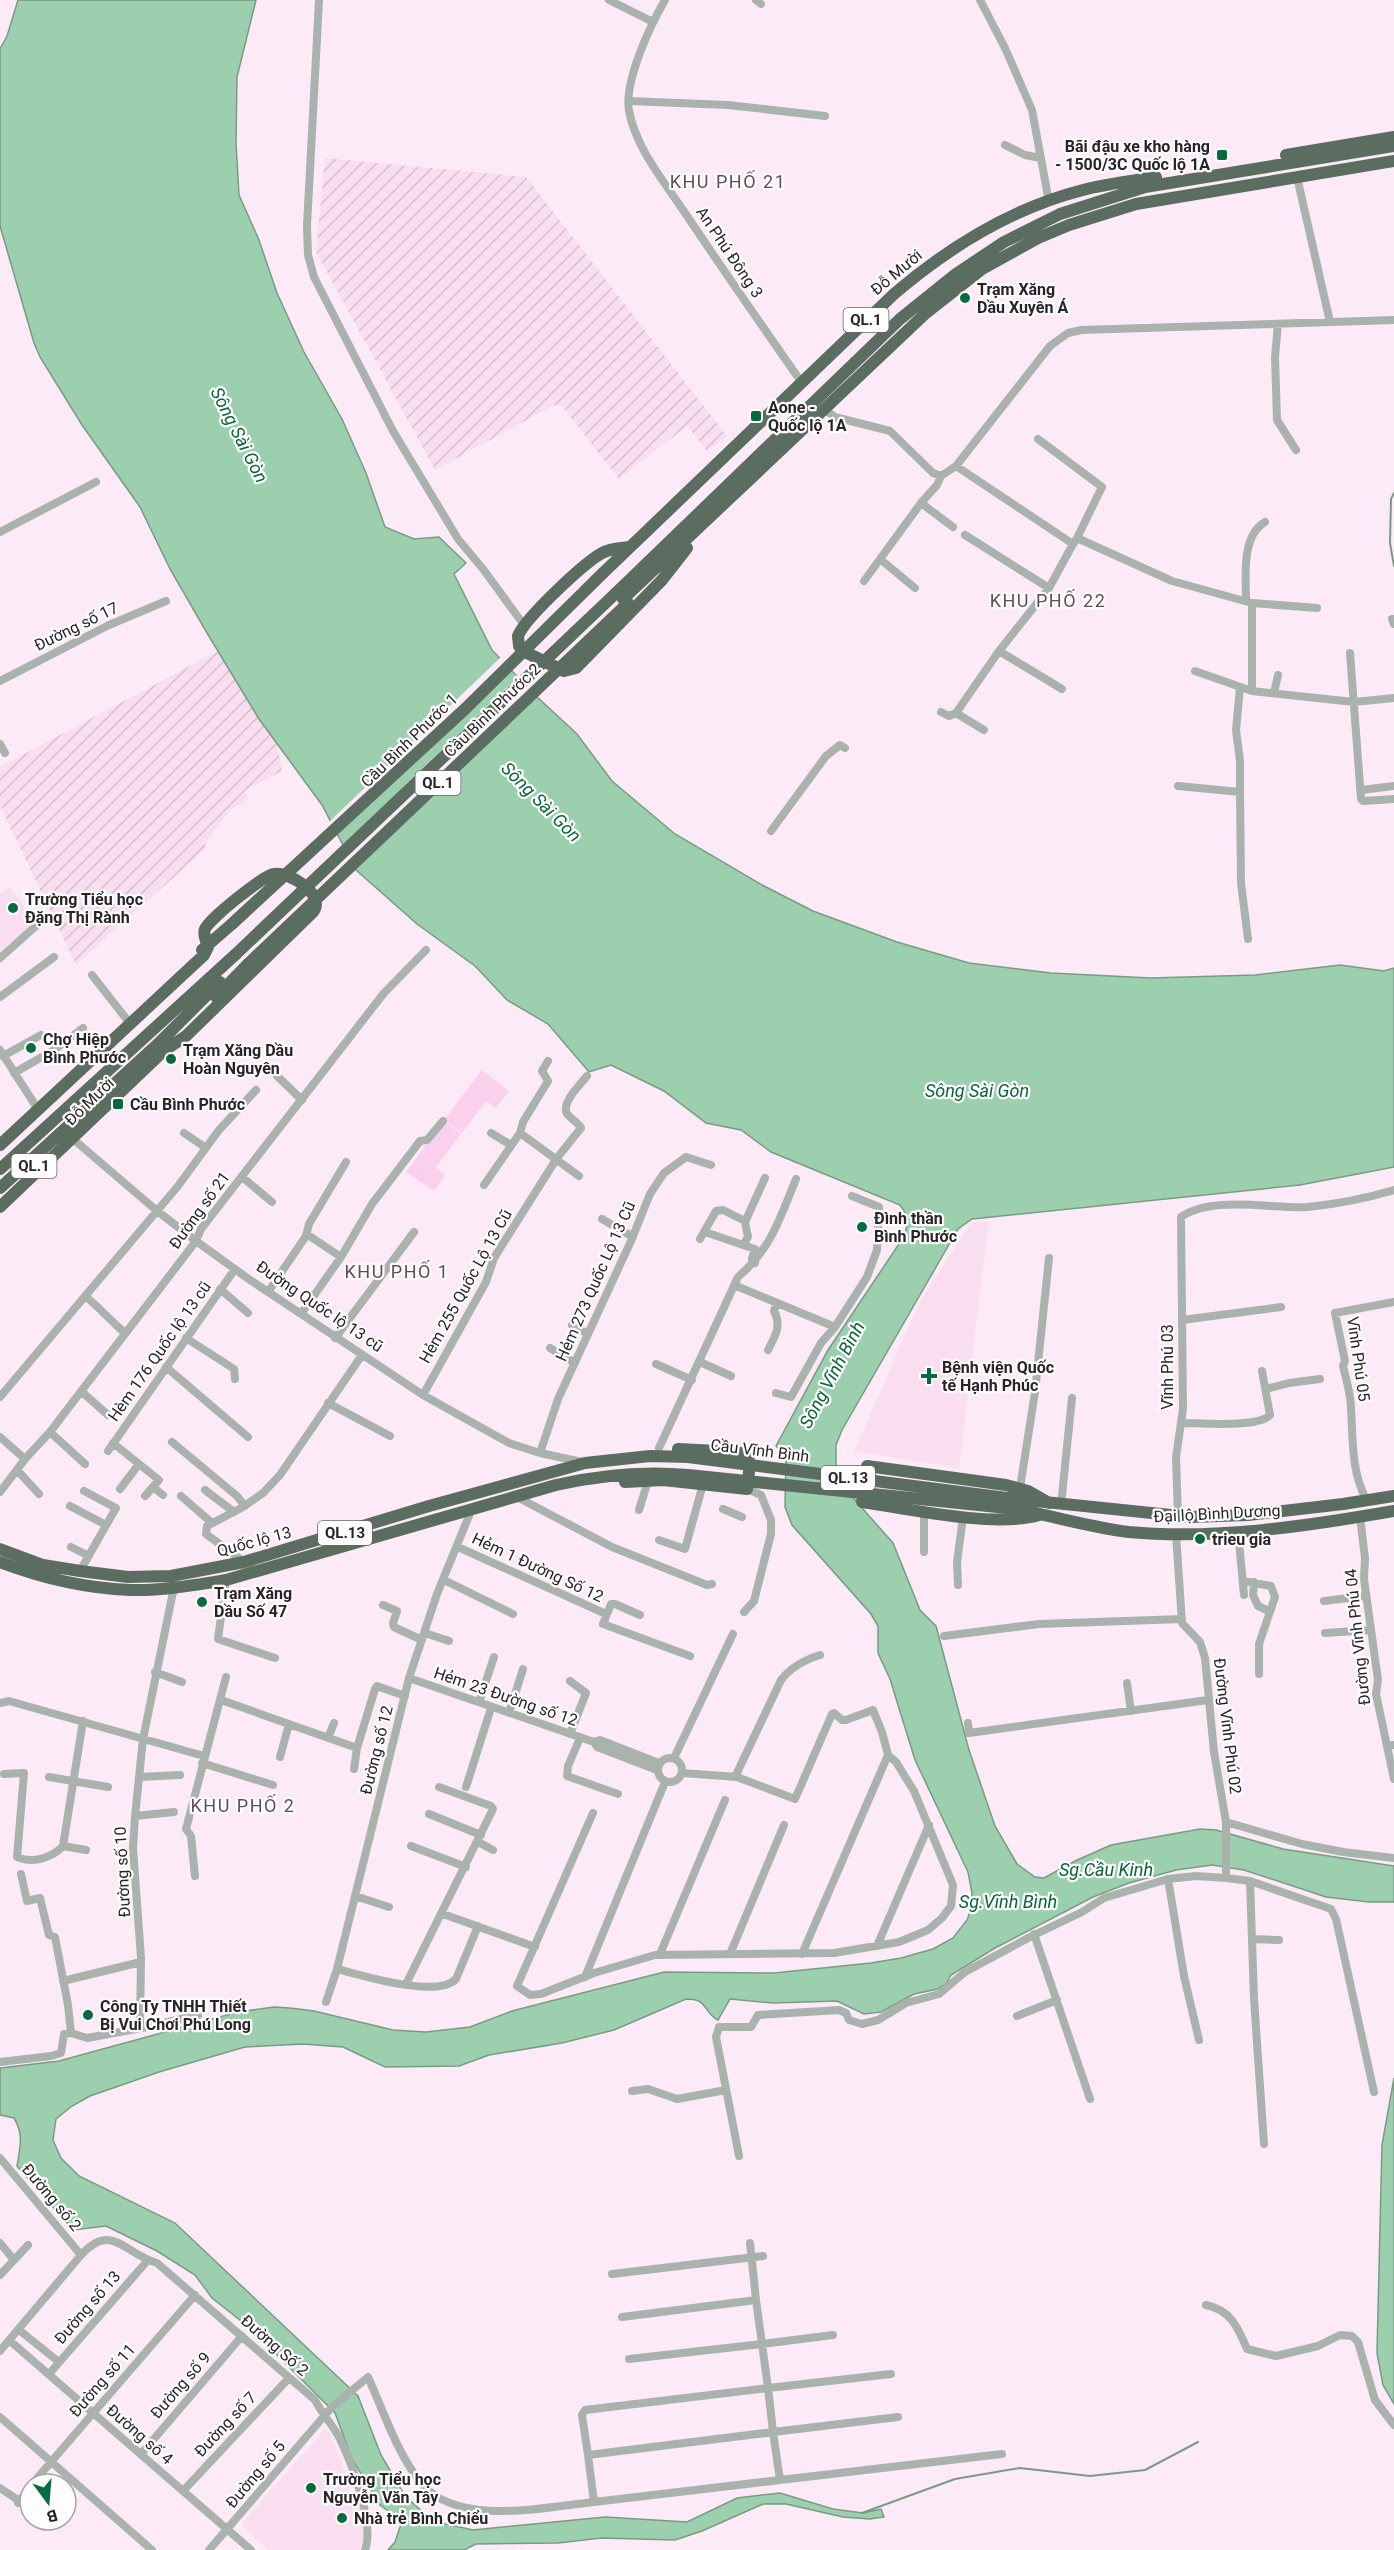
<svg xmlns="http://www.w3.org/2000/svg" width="1394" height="2550" font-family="Roboto,sans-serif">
	<defs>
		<pattern id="industrial-furrows" width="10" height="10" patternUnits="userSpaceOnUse" patternTransform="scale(1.5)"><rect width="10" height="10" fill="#f9def0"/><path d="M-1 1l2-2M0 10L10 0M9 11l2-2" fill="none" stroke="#d5bece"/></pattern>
	</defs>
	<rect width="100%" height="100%" fill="#fdeaf7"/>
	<path fill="#f9def0" d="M9 887 36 922 0 951V894Z
		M989 1221 959 1468 854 1451 920 1301 972 1222Z
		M324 2430 329 2431 351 2486 348 2491 360 2508 364 2537 361 2547 359 2550H268L243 2526V2522Z"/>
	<path fill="url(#industrial-furrows)" d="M325 158 526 177 727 436 707 451 687 426 619 479 561 405H554L435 470 316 252Z
		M218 651 277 743 282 771 245 791 249 799 230 810 205 844 206 848 76 965 0 806V767Z"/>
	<path fill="#fad1ed" d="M482 1070 509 1091 496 1108 486 1101 462 1133 444 1120Z
		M444 1121 461 1134 436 1167 445 1175 434 1191 406 1172Z"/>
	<path fill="#9bcfae" stroke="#799b85" stroke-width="1.5" d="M18 0H256L237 77 236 143 239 195 259 240 277 293 304 352 342 419 366 473 385 527 414 539 439 537 466 563 454 574 492 650 536 696 577 734 612 781 675 834 764 886 813 911 897 942 969 963 1051 973 1151 978 1255 975 1340 965 1384 971 1394 968V1167L1300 1185 972 1219 958 1229 842 1430 836 1445V1470L848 1492 893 1543 920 1610 936 1626 969 1750 995 1826 1017 1864 1035 1877 1044 1878 1075 1861 1111 1845 1200 1829 1216 1830 1283 1849 1394 1866V1902H1369L1326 1897 1244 1870 1212 1865 1176 1870 1129 1883 1093 1897 995 1948 951 1975 946 1984 938 1989 914 1994 881 2012 864 2014 837 2001 773 2003 730 1999 718 2020C702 2012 710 1999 686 1999L614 2030 562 2043 489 2055 459 2066 385 2067 343 2047 303 2044 245 2047 159 2072 90 2096 72 2106 56 2119 53 2140 61 2158 79 2176 175 2223 358 2396 381 2455 405 2496 433 2521 473 2530 605 2517 687 2522 737 2498 780 2493 833 2509 863 2513 881 2509 884 2517 870 2519 843 2517 786 2504H763L702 2531 675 2540 601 2538 558 2543 476 2544 464 2550H388L395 2542 402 2521 380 2505 352 2459 335 2413 250 2328 212 2298 195 2275 157 2251 106 2226 73 2230 17 2166C20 2148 24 2134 14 2118L0 2115V2068L59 2061 238 2012 274 2007 290 2008 314 2011 393 2030 426 2032 470 2027 512 2011 664 1972 774 1973 871 1963 901 1958 933 1949 953 1938 967 1920 971 1909 972 1893 968 1872 915 1760 890 1679 878 1653V1626L871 1614 792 1525 785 1507 786 1458 776 1446 828 1350 903 1238C909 1224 909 1217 900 1205L771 1152 741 1130 706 1123 664 1091 611 1065 589 1072 548 1024 507 1000 475 966 417 924 356 870 322 805 259 719 207 633 170 569 140 507 82 425 40 357 34 343 0 226V49L7 36Z
		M1394 2078V2404L1383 2385 1377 2353 1382 2145Z"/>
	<path fill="#fdeaf7" d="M502 656 510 664 333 832 328 823Z
		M520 675 537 693 351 869 340 847Z"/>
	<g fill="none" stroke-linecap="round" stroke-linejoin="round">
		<path stroke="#799b85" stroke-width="2" d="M1394 493 1391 499 1390 543 1394 566
			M862 2513 955 2479 1020 2468 1090 2476 1145 2470 1198 2442"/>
		<path stroke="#aab2ad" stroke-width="8" d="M319 0 307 226 308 255 314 277 393 431 458 539 483 569 524 625
			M609 0 653 22
			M665 0C650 26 624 81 629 111 636 148 663 180 683 210 722 268 762 326 802 383
			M756 0 761 4
			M980 0 1005 48 1032 110 1049 202
			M629 101 728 105 825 116
			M1005 145 1025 155 1041 158
			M1297 177 1330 322
			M1278 324 1275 357 1277 420 1296 450
			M824 409 835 417 890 431 933 473 941 476
			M1038 439 1102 487 1077 538
			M956 466 1073 544 1077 538 1172 581 1252 603V691L1354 702 1394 698
			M921 503 953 527
			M0 532 96 482
			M965 535 1049 588
			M880 559 915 588
			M864 581 921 503 937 485 941 476 956 466 1050 346 1068 333 1081 330 1394 320
			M1246 601C1246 577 1241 536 1265 522
			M1252 603 1317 608
			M1392 619 1394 624
			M999 651 1062 689
			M1350 653 1361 799 1363 801 1394 799
			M1195 671 1252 691
			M0 681 109 625 166 601
			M1274 693 1278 675
			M941 712 949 716 956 713
			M984 730 956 713 999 651 1049 588 1073 544
			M0 744 5 753
			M1178 786 1240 792V761L1236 730 1240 688
			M1361 790 1394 786
			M1240 792 1241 883 1248 939
			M771 831 826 756 840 745 845 748
			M0 958 46 917
			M92 975 128 1021
			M0 997 54 957
			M0 1050 37 1108
			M3 1056 41 1035
			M14 1073 54 1050 83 1028
			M277 1076 302 1100
			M184 1133 206 1148
			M491 1133 511 1145
			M520 1133 579 1176
			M73 1139 156 1210 196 1241 250 1280 423 1395 509 1443 540 1453 582 1462
			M242 1177 272 1202
			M484 1185 520 1133 523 1122 548 1081 542 1071 548 1061
			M602 1219 633 1237
			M705 1232 755 1249 752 1259 755 1263
			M311 1237 341 1257
			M700 1239 716 1211 723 1210 745 1221
			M743 1245 748 1237 745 1222 765 1178
			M734 1285 835 1327
			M220 1289 248 1313
			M268 1292 306 1236 309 1224 346 1162
			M85 1296C100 1308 111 1321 125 1333
			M301 1314 341 1257 372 1204 420 1141 427 1140 443 1121
			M1182 1320 1281 1307
			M572 1325 588 1334
			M186 1338 234 1369 235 1379
			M335 1338 414 1232
			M550 1348 575 1363
			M768 1350C775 1336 782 1326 774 1311L777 1303
			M700 1362 731 1376
			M656 1364 692 1380
			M166 1367 248 1437
			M1266 1389 1289 1383 1320 1379
			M81 1391 108 1415
			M776 1393 791 1397 821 1343 835 1327 867 1277 877 1250 879 1207 852 1196
			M423 1395 486 1282 494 1258 557 1158 581 1128C578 1122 571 1119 567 1114 561 1102 581 1084 587 1076
			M0 1397 178 1186 219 1130 256 1090
			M328 1403 390 1436
			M1182 1423C1201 1423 1258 1428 1270 1415L1262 1371
			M50 1432 85 1464
			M0 1437 25 1459
			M172 1442 237 1496 245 1506
			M113 1443 159 1480 145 1496
			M659 1448 738 1277C771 1249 780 1218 796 1179
			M108 1451 235 1269
			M540 1453 558 1399 631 1241 650 1194 664 1173 686 1157 711 1165
			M17 1470 39 1494
			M153 1487 163 1495
			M1020 1488 1035 1392 1049 1258
			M120 1489 139 1464
			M205 1490 234 1512
			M0 1492 25 1459 50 1432 196 1241 201 1229 384 993 426 950
			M181 1496 212 1523
			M517 1497 612 1547 707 1585 712 1584
			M1367 1501C1351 1472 1353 1440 1351 1408 1351 1394 1346 1380 1343 1366L1345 1361 1335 1313 1394 1302
			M1061 1505 1072 1398
			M70 1506 106 1525
			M723 1509 742 1517
			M639 1510 648 1481
			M1178 1516 1176 1457 1183 1409 1181 1217C1211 1195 1272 1209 1308 1207 1336 1204 1367 1198 1394 1190
			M1360 1517 1365 1558 1364 1579 1378 1680 1376 1694 1387 1746 1394 1745
			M1238 1531 1244 1595
			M659 1540 685 1549 703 1484
			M71 1547 89 1556
			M458 1547 606 1614
			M924 1552V1511
			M244 1562 206 1534 207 1526 243 1507 263 1493 280 1475 362 1355
			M80 1571 116 1508 84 1491
			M226 1580 218 1639 275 1658
			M444 1580 513 1614
			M1243 1581 1271 1586 1275 1597 1259 1644V1674
			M1254 1582 1253 1595 1258 1606 1269 1611
			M958 1585 957 1562 963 1517
			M1324 1601 1366 1596
			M383 1605 397 1611 393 1623 394 1627 422 1640
			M744 1612 754 1601 771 1534V1520L761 1495 747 1489
			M640 1615 615 1604H611L603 1624 690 1656
			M425 1633 449 1641
			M1325 1633 1371 1630
			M944 1636 1039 1624 1182 1619
			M155 1672 182 1682
			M409 1678 594 1742 597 1747 657 1770
			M570 1681 586 1693 570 1734
			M1127 1683 1131 1711
			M221 1700 357 1748
			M479 1702 494 1657
			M0 1703 9 1701 204 1756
			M509 1713 523 1669
			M968 1723 969 1733 1208 1700
			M328 1738 334 1723
			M580 1738 568 1766 567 1776 618 1794
			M594 1742 600 1740 659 1763
			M1387 1746 1394 1779
			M280 1757 289 1724
			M658 1770a12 12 0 1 1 24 0a12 12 0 1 1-24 0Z
			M674 1758 733 1634
			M202 1763 273 1785
			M354 1769 357 1748 375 1689 377 1686 405 1696
			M4 1774 24 1773 17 1857C32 1864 52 1858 63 1846L83 1721
			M49 1777 108 1787
			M139 1777 180 1775
			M735 1777 781 1680C791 1667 804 1660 820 1655
			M466 1787 491 1708
			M593 1813 517 1986 530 1995 541 1994 594 1973 655 1955 834 1953 899 1942 928 1930 942 1918 951 1906 953 1885 914 1791 896 1762 888 1755 882 1732 873 1710 846 1720H842L834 1713 832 1714 795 1799 737 1777 682 1773
			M429 1814 481 1835
			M135 1816 174 1812
			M1226 1822 1302 1844 1343 1852 1394 1858
			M478 1842 493 1850
			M63 1846 86 1850
			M411 1846 466 1867
			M21 1874 27 1901 40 1898 49 1935 55 1937 68 2005 71 2033
			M195 1876 191 1836 186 1829 226 1677
			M1226 1878 1250 1881 1331 1909 1336 1919 1374 2092
			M1168 1879 1184 1976 1199 2040
			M1250 1881 1254 1999 1264 2144
			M355 1896 389 1907
			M443 1914 535 1947
			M1034 1934 1090 2099
			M1252 1939 1279 1940
			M877 1946 929 1825
			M660 1954 725 1800
			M730 1954 784 1825
			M802 1954 888 1755
			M337 1969C361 1975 438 1999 456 1979L478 1926
			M585 1977 665 1782
			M63 1981 141 1962
			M406 1984 493 1809 491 1806 439 1787
			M326 2002 337 1969 409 1678 437 1594 471 1511
			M1017 2016 1057 2000
			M140 2027 141 1958 133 1848 135 1816 143 1739 174 1587
			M0 2062 51 2056 61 2053 64 2034 71 2033 87 2038 147 2027 198 2015
			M632 2091 648 2089 677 2099 726 2090
			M739 2156 716 2037 719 2027H751L758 2015 839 2010 846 2013 849 2020 862 2024 878 2020 906 2003 939 1994 965 1972 1030 1937 1082 1912 1104 1898 1168 1879 1196 1876 1226 1878V1822L1214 1752 1205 1658 1200 1642 1182 1623 1176 1534
			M0 2158 81 2255
			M0 2243 14 2260
			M750 2243 756 2300
			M612 2274 763 2256
			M0 2275 28 2245
			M1206 2305C1231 2310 1238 2328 1247 2349L1276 2356 1318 2346 1340 2335 1352 2336 1358 2342 1375 2400 1394 2425
			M622 2317 756 2300 762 2344 833 2335
			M19 2330 59 2362
			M9 2340 251 2550
			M0 2351 81 2255C112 2221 124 2254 157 2263L315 2400C322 2414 333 2425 340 2439 352 2464 375 2524 365 2550
			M629 2359 762 2344 768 2388 891 2374
			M49 2374 148 2260
			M0 2417 152 2550
			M141 2454 242 2336
			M588 2455 582 2415 585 2410 768 2388 773 2432 898 2417
			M780 2480 1002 2454
			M32 2484 195 2295
			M0 2488 18 2500
			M183 2491 289 2378
			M18 2503 30 2487
			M209 2550 331 2408 368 2377C384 2412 397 2454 422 2484 459 2527 545 2507 594 2502L588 2455 773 2432 780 2480 594 2502"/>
		<path stroke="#5b6c61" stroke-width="12" d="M1286 155 1394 137
			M630 547C621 548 611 548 602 553 584 563 525 618 518 636L519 646 523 651 564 671 576 668 662 580 687 548
			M602 574 894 294C949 247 1012 208 1083 190 1106 184 1131 181 1156 177
			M616 593 900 319 956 274 1004 242 1060 214 1145 187 1394 146
			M623 599 926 313 982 269 1038 238 1069 225 1136 204 1394 161
			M202 950 233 923
			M216 997 248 964
			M165 1050 186 1036 313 912C326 895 291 872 274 874 264 875 209 919 205 929 203 934 206 941 208 947
			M0 1145 204 955 208 947
			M0 1169 236 954
			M0 1188 158 1044 220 982
			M0 1207 171 1044
			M625 1482 663 1480 747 1489 750 1463 745 1454 737 1452 678 1449
			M1007 1498 1190 1517 1248 1515 1343 1504 1394 1496
			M1007 1508C1048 1514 1087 1527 1129 1532 1216 1540 1308 1526 1394 1511
			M1039 1515C994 1528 909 1509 862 1502L867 1466 1006 1485 1028 1491 1049 1503
			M0 1549 43 1565 80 1571 128 1577 171 1576 244 1562 429 1506 585 1463 650 1456 688 1457
			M0 1562C42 1578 85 1588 130 1590 161 1591 195 1585 226 1580L556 1485C600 1475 643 1471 688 1475"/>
		<path stroke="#5b6c61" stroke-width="12" d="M233 923 465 709 602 574
			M236 954 616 593
			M248 964 628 603
			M688 1457 1007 1498
			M688 1475 1007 1508"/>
	</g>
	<g fill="#086b40" stroke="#fdfdfd" stroke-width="2">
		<rect x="1216" y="149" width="12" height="12" rx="3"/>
		<circle cx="965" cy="298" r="6"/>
		<rect x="750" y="410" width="12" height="12" rx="3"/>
		<circle cx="13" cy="908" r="6"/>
		<circle cx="31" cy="1048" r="6"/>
		<circle cx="171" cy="1059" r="6"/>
		<rect x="112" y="1098" width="12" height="12" rx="3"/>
		<circle cx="862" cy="1227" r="6"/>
		<path d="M926 1367h6v6h6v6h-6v6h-6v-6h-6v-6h6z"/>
		<circle cx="1200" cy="1539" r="6"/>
		<circle cx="202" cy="1602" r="6"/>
		<circle cx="88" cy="2015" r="6"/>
		<circle cx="311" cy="2488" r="6"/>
		<circle cx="342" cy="2518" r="6"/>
	</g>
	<g text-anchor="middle" stroke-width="4.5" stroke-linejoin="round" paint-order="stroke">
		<g fill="#fdfdfd" stroke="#696466" stroke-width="1.5">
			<rect x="843.5" y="308" width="45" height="24" rx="4.5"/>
			<rect x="415.5" y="771" width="45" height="24" rx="4.5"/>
			<rect x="11.5" y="1154" width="45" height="24" rx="4.5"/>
			<rect x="821" y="1466" width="54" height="24" rx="4.5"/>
			<rect x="318" y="1521" width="54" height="24" rx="4.5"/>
		</g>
		<g font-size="15" font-weight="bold" fill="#292226">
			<text x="866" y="325">QL.1</text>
			<text x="438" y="788">QL.1</text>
			<text x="34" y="1171">QL.1</text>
			<text x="848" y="1483">QL.13</text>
			<text x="345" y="1538">QL.13</text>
		</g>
		<g font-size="16" font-weight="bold" fill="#292226" stroke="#fdfdfd" text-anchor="start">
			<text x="1210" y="152" text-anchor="end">Bãi đậu xe kho hàng<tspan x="1210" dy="18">- 1500/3C Quốc lộ 1A</tspan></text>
			<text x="977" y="295">Trạm Xăng<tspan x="977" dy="18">Dầu Xuyên Á</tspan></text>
			<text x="768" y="413">Aone -<tspan x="768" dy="18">Quốc lộ 1A</tspan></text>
			<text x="25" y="905">Trường Tiểu học<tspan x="25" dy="18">Đặng Thị Rành</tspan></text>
			<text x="43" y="1045">Chợ Hiệp<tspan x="43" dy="18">Bình Phước</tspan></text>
			<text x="183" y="1056">Trạm Xăng Dầu<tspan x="183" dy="18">Hoàn Nguyên</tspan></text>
			<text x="130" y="1110">Cầu Bình Phước</text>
			<text x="874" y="1224">Đình thần<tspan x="874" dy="18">Bình Phước</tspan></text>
			<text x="942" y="1373">Bệnh viện Quốc<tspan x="942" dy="18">tế Hạnh Phúc</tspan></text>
			<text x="1212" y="1545">trieu gia</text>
			<text x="214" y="1599">Trạm Xăng<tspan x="214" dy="18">Dầu Số 47</tspan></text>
			<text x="100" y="2012">Công Ty TNHH Thiết<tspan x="100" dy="18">Bị Vui Chơi Phú Long</tspan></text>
			<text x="323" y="2485">Trường Tiểu học<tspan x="323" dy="18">Nguyễn Văn Tây</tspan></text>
			<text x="354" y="2524">Nhà trẻ Bình Chiểu</text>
		</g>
		<g font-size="16" fill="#292226" stroke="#fdfdfd">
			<text transform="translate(730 252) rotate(56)" y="6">An Phú Đông 3</text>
			<text transform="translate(896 272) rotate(-40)" y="6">Đỗ Mười</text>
			<text transform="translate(76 626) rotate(-26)" y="6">Đường số 17</text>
			<text transform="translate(492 710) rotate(-44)" y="6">Cầu Bình Phước 2</text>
			<text transform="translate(409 740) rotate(-44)" y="6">Cầu Bình Phước 1</text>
			<text transform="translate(89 1101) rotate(-44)" y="6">Đỗ Mười</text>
			<text transform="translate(199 1210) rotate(-54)" y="6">Đường số 21</text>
			<text transform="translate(595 1281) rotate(-66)" y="6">Hẻm 273 Quốc Lộ 13 Cũ</text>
			<text transform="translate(465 1286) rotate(-61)" y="6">Hẻm 255 Quốc Lộ 13 Cũ</text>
			<text transform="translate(320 1306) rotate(34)" y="6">Đường Quốc lộ 13 cũ</text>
			<text transform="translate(159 1351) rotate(-55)" y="6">Hèm 176 Quốc lộ 13 cũ</text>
			<text transform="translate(1359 1359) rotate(82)" y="6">Vĩnh Phú 05</text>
			<text transform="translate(1167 1367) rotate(-90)" y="6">Vĩnh Phú 03</text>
			<text transform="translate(760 1450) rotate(7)" y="6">Cầu Vĩnh Bình</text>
			<text transform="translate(1217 1513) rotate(-3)" y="6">Đại lộ Bình Dương</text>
			<text transform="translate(254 1541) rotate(-15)" y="6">Quốc lộ 13</text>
			<text transform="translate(538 1567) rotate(25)" y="6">Hẻm 1 Đường Số 12</text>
			<text transform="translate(1357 1637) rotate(-96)" y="6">Đường Vĩnh Phú 04</text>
			<text transform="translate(506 1696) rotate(19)" y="6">Hẻm 23 Đường số 12</text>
			<text transform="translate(1228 1726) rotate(83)" y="6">Đường Vĩnh Phú 02</text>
			<text transform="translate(376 1750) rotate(-76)" y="6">Đường số 12</text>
			<text transform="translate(122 1872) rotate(-93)" y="6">Đường số 10</text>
			<text transform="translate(52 2197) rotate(50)" y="6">Đường số 2</text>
			<text transform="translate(87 2307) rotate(-49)" y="6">Đường số 13</text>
			<text transform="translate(275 2345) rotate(41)" y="6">Đường Số 2</text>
			<text transform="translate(102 2380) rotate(-49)" y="6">Đường số 11</text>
			<text transform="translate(180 2385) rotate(-49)" y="6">Đường số 9</text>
			<text transform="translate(225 2424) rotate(-47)" y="6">Đường số 7</text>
			<text transform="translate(140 2434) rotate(41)" y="6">Đường số 4</text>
			<text transform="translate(255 2474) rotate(-50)" y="6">Đường số 5</text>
		</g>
		<g font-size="18" letter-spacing="1.5" fill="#5e4e59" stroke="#fdfdfd">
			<text x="728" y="188">KHU PHỐ 21</text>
			<text x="1048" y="607">KHU PHỐ 22</text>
			<text x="397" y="1278">KHU PHỐ 1</text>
			<text x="243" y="1812">KHU PHỐ 2</text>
		</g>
		<g font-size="18" font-style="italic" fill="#09633b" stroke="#fdfdfd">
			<text transform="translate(239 435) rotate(63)" y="6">Sông Sài Gòn</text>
			<text transform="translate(541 802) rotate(45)" y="6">Sông Sài Gòn</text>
			<text x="977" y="1097">Sông Sài Gòn</text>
			<text transform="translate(832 1375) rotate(-62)" y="6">Sông Vĩnh Bình</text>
			<text x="1106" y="1876">Sg.Cầu Kinh</text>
			<text x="1008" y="1908">Sg.Vĩnh Bình</text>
		</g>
	</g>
	<g transform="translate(48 2502) rotate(164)"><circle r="28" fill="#fdfdfd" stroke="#a8a5a7" stroke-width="1.5"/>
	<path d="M0-4.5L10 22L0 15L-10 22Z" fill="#086b40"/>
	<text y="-9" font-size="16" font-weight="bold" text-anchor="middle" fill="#292226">B</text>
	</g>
</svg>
